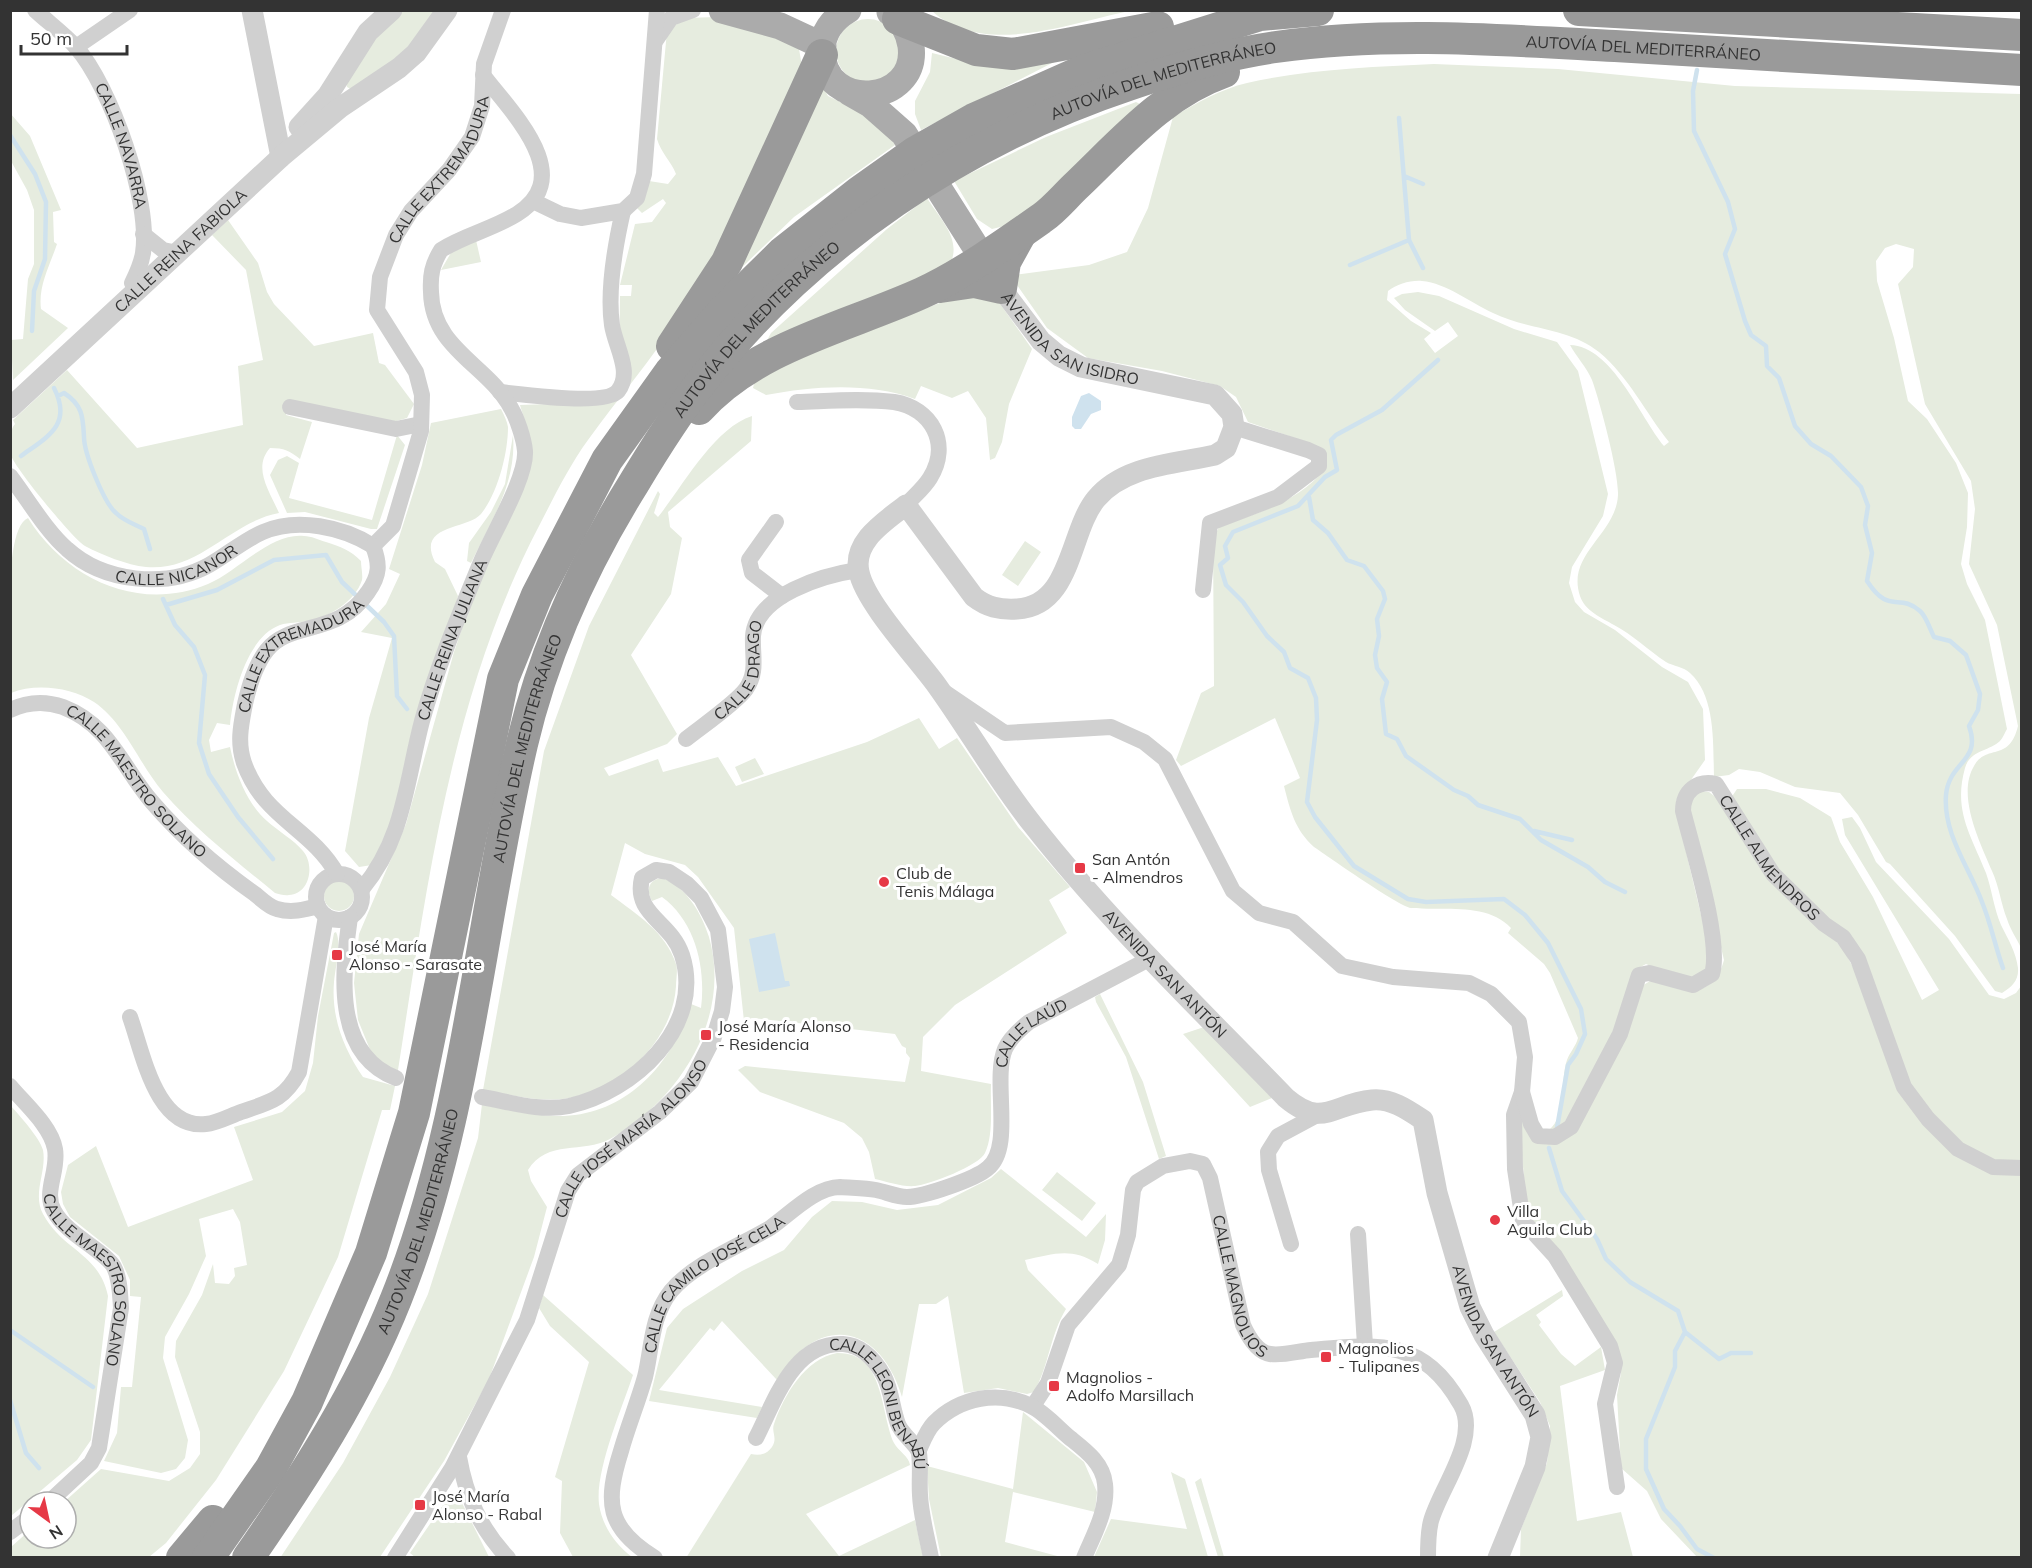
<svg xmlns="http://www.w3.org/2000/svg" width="2032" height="1568" font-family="Mulish,sans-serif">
	<rect width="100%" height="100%" fill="#fff"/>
	<path fill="#e6ecdf" d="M403 11H440L426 34 354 91 347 87 345 77 389 19Z
		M932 11H1130C1069 23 984 58 932 11Z
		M717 17 782 34 799 49 803 72C764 155 728 239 679 316 652 360 618 398 588 440 569 466 554 497 539 526 451 694 427 886 398 1070L387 1069 371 1052 358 1020 354 983 359 934 406 824 454 652 529 435 520 405 578 403 619 395 620 296H631L632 285H620L635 224 652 222 666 203 663 199 642 213 636 207 649 181 668 184 676 174C671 161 661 153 657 139L667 31 685 18Z
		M836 51a32 32 0 1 1 64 0a32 32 0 1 1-64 0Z
		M932 53 969 62H1054L921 130 915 114V101L930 72Z
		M1434 64 1558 69 1735 86 2021 94V948C2017 939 2010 929 2007 919 2001 904 1999 886 1992 871 1981 844 1956 796 1974 766 1987 743 2009 763 2018 726L1997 625 1969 564 1975 509 1971 481 1925 404 1898 284 1913 267 1914 249 1896 244 1885 248 1876 261 1877 281 1894 338 1908 401 1927 419 1956 463 1968 493 1967 527 1961 564 1967 584 1985 620 2007 729C2005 732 2003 738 2000 741 1990 751 1970 750 1965 768 1953 811 1971 835 1986 873 1992 890 1994 909 2001 925 2008 939 2016 952 2018 968 2019 980 2012 987 2002 993L1995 991 1955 936 1890 864 1886 862 1858 815 1840 793 1795 787 1760 772 1739 769 1729 775 1714 777C1713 745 1716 696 1690 673 1684 667 1673 666 1666 662 1648 650 1633 635 1614 625 1602 618 1585 611 1580 596 1566 554 1616 535 1618 495 1619 473 1600 402 1592 380 1587 368 1576 356 1570 345 1612 346 1640 417 1664 446L1669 442C1645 412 1629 377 1599 352 1568 327 1527 330 1493 313 1471 303 1446 283 1422 281 1411 280 1397 284 1388 291L1387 300 1411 321 1431 333 1424 339 1435 353 1458 336 1448 322 1435 331 1405 310 1394 298 1402 294 1418 292 1439 296 1514 329 1557 342 1578 371 1608 494 1603 516 1572 567 1569 583 1575 602 1584 612 1615 630 1662 667 1688 682 1703 709 1705 760 1676 801 1677 814 1712 961 1698 978 1682 979 1646 964 1635 970 1608 1045 1561 1129 1549 1130C1567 1116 1560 1079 1567 1060 1570 1052 1576 1046 1578 1038L1550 973 1544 964 1508 933 1511 928C1487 902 1443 911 1411 908 1398 906 1329 857 1314 847 1295 830 1290 810 1284 786L1300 778 1275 718 1181 766 1176 760 1201 693 1214 686 1213 539 1219 527C1257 513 1298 502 1325 469L1315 445 1248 422 1236 397 1220 386 1162 371 1088 358 1047 328 1017 285 1014 275 1089 265 1127 252 1148 208 1173 117C1196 103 1221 89 1247 83 1309 69 1372 67 1434 64Z
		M822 85 828 96 879 121 895 145 794 217 736 273Z
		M1136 102 1140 104 1038 207 1013 224 992 229 977 219 954 181 1046 137Z
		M10 113 30 136 61 210 53 212 54 242 57 244C50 265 38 286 41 309L68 328 13 380 11 340 23 339 28 279 34 264V210L27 190 11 161Z
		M927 198C942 222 966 243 946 271L765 344 771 333 887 229Z
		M228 220 258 263 267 292 274 304 314 346 373 333 379 363 385 365 414 404 407 418 393 422 286 402V415L312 422 300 459C290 451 284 448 270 448 252 468 270 492 279 513 230 522 199 572 146 567 127 565 102 555 85 546 74 540 13 466 11 455 9 445 9 431 15 424L13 420 67 370 137 448 243 425 238 366 263 360 246 270 212 235Z
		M476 240 481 262 441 270 452 251Z
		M971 291 996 298 1032 349 1009 404 1002 442 995 458 990 460 986 418 968 391 952 398 921 386 915 399C869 382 813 386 766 395L753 388 755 380 765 370Z
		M501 409C504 415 507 421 508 427 508 453 498 493 481 514 467 530 416 524 435 562L445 569 458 596 398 806 372 865 359 867 345 851 369 718 392 638 361 632 386 604 400 574 389 569 422 465 431 423Z
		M752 416 751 441 668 512 670 527 682 538 671 594 631 655 677 734 667 744 604 768 609 776 658 759 663 772 718 757 736 786 867 742 919 718 939 749 957 738 1018 827 1070 887 1049 900 1067 933 955 1005 923 1037 921 1071 991 1084C990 1105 994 1134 985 1153 980 1165 929 1185 915 1186 902 1187 888 1182 875 1179L869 1152 862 1138 844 1123 760 1092 738 1070 745 1066 905 1082 910 1058 906 1053V1048L902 1046 895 1034 752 1018 744 1021 734 928 698 877 685 865 645 854 625 843 611 895C636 914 666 932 676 964 678 970 676 979 676 986 673 1040 622 1089 569 1098 541 1103 511 1095 483 1090L544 751 589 626 658 491 660 494 654 513 658 517C683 486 714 428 752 416Z
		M397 435 405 445 377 529H371L305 512 287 513 270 475 278 460 287 456 299 463 289 498 372 520Z
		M513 435C517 482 491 522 471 563L467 561 469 543 491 512 505 484Z
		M28 518C66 579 139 613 208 584 237 572 271 532 304 536 311 536 319 540 326 542 341 547 350 550 361 561 361 567 363 575 362 580 355 602 329 617 308 621 299 623 289 622 280 625 247 637 233 694 230 725L217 723 209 740 211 752 230 747C235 772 247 804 267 821 278 831 294 840 303 851 315 865 310 894 289 895 285 896 279 894 275 893 236 861 196 830 163 792 139 764 125 723 94 702 71 687 35 683 11 693 11 664 1 529 28 518Z
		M1025 541 1041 552 1018 586 1002 575Z
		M755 758 764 774 742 782 735 767Z
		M1737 789H1766L1800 798 1831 817 1840 842 1873 897 1922 1000 1939 990 1845 835 1842 819 1852 817 1860 828 1876 862 1949 939 1989 995 2004 999 2016 993 2021 986V1164L1990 1162 1963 1146 1913 1092 1872 979 1783 878 1731 798Z
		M1700 791 1709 792 1717 798 1845 952 1860 981 1898 1087 1945 1145 2021 1171V1557L1698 1558 1661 1519 1647 1491 1621 1468 1617 1395 1621 1373 1527 1210 1521 1145V1112L1558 1144 1642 986 1650 981C1683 989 1713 1002 1724 960L1687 804Z
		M662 878C686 886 702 914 709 937 732 1017 680 1100 610 1139 583 1154 547 1139 528 1170L531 1181 547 1207 534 1257 489 1379 444 1461 380 1557 280 1558 343 1463 390 1377 428 1294 478 1138 482 1104C508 1110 537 1117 564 1116 629 1113 673 1062 691 1004L701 1008C706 969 696 922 662 897L652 901C646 890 648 880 662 878Z
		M324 896a15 15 0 1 1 30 0a15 15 0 1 1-30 0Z
		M336 932C342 944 335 968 334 982 331 1018 344 1049 363 1077L395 1086 390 1110H382L338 1257 284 1371 216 1480 166 1543 149 1557H11V1547L30 1530V1538H66V1502H64L101 1469 169 1481 190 1468 200 1454V1432L175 1357 176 1341 202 1295 213 1264 215 1283 229 1284 235 1276 234 1268 247 1265 240 1222 233 1209 199 1219 206 1256 189 1294 165 1337 163 1358 188 1440 185 1458 176 1469 161 1473 104 1461 117 1433 121 1387H132L141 1297 130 1296V1280L119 1256 70 1217 63 1204 61 1192 68 1165 96 1146 128 1227 253 1180 234 1127 282 1112 305 1091 313 1063 318 1016 334 933Z
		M1100 994 1143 1082 1166 1156 1159 1159 1126 1057 1096 1002 1095 997Z
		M1204 1027 1272 1098 1250 1107 1183 1034Z
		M10 1105C19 1115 40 1138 43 1150 47 1172 32 1193 43 1214 63 1251 99 1253 108 1296L91 1440 77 1460 11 1516Z
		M1001 1169 1086 1237 1106 1214 1105 1240 1098 1264C1071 1247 1054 1254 1025 1260L1028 1270 1066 1309C1050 1335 1049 1366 1034 1392L1027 1394 998 1388 964 1393 948 1296 936 1304H919L902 1397C880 1323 818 1312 777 1380L722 1321 714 1331 710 1328 659 1390 762 1407 757 1418 649 1401 667 1328 683 1309 742 1271 784 1250 812 1217 832 1201 862 1202 897 1210 938 1205 991 1178Z
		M1057 1172 1096 1203 1082 1221 1042 1190Z
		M1562 1290 1563 1296 1536 1315 1541 1322 1539 1325 1561 1354 1575 1366 1601 1347 1605 1370 1560 1386 1577 1521 1621 1512 1633 1557H1520L1521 1529 1547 1463 1550 1426 1540 1402 1494 1332Z
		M543 1295 633 1375C622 1408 595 1471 599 1504 602 1526 616 1545 632 1557H573L560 1533 562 1481 555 1477 589 1362 550 1326 539 1308Z
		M837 1353C885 1352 880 1412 894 1443 898 1451 909 1456 910 1465L806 1514 839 1556 915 1520 923 1557 686 1558 751 1454C760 1456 767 1454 772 1447 778 1438 771 1432 774 1424 784 1395 805 1359 837 1353Z
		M1023 1412 1084 1462 1097 1492 1095 1512 1013 1492 1005 1542 1061 1557H941L929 1499 927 1466 1013 1489Z
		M1171 1472 1185 1479 1208 1557H1094L1111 1519 1187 1529Z
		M1201 1478 1224 1557H1218L1195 1482Z
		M452 1492 459 1497 489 1557 416 1558 410 1553Z"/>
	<path fill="#cfe2ee" d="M1089 393 1101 401V410L1091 414 1081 429H1075L1072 426V417L1081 396Z
		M775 933 785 981H789L790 986 759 992 749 939Z"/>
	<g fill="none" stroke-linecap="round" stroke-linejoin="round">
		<path stroke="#cfe2ee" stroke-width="4.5" d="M1697 70 1693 91 1694 131 1728 202 1735 229 1725 254 1745 321 1751 335 1766 346 1767 366 1779 378 1795 426 1811 444 1831 456 1861 487 1868 506 1865 525 1872 553 1867 581C1890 616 1898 592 1920 611 1926 616 1930 629 1934 637L1950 641 1966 655 1980 694 1978 710 1969 726C1982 762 1949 761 1946 795 1943 834 1969 867 1982 902 1991 924 1995 946 2003 968
			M1399 118 1409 240 1423 268
			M10 135 35 174 46 202 45 259 34 291 32 331
			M1404 176 1423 184
			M1350 265 1409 240
			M1438 360 1382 410 1336 435 1331 440 1337 470 1325 477 1298 506 1233 532 1225 546 1228 558 1220 565 1226 585 1243 602 1267 636 1284 652 1290 668 1308 678 1316 698 1317 720 1307 802 1315 817 1354 866 1408 899 1426 902 1504 899 1525 915 1548 943 1581 1009 1585 1034 1576 1054 1568 1065 1557 1128
			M58 396 64 393C83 405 83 418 84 437 84 453 104 503 116 513 124 521 134 524 144 529L150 549
			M21 456C47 437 73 425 54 388
			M1309 497 1313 520 1328 533 1347 560 1364 566 1383 591 1385 599 1377 619 1379 636 1375 655 1377 668 1387 682 1382 699 1386 734 1397 739 1406 756 1454 790 1468 796 1478 805 1520 819 1541 840 1588 867 1605 882 1625 892
			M163 599 175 625 194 647 205 675 199 743 209 774 238 817 273 859
			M166 605 217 590 274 560 326 555 342 582 384 622 394 636 397 696 407 709
			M1534 831 1572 840
			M1549 1148 1562 1191 1597 1239 1606 1259 1630 1282 1678 1311 1685 1332 1675 1351V1367L1646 1439V1469L1664 1509 1680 1526 1697 1549 1714 1558
			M10 1330 93 1387
			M1685 1332 1719 1359 1731 1353H1751
			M10 1400 26 1453 39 1468"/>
		<g stroke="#d0d0d0" stroke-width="16">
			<path id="s1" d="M35 10C48 22 64 34 76 47 111 87 151 201 143 253 141 265 137 273 132 283"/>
			<path d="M656 40 671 18 693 10"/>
			<path d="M76 47 130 10"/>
			<path d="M533 201 560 214 581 218 623 211 637 198 644 174 657 10"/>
			<path d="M143 234 163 250 178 253"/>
			<path d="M500 392C519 394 606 406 618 391 633 372 615 346 612 325 607 290 615 246 623 211"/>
			<path d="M797 402C829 401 862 398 894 402 932 408 951 444 930 478 924 488 913 497 906 505"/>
			<path d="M290 407 396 429 421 424"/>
			<path id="s2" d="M10 476C27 498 46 531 67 549 103 582 166 589 209 565 227 555 244 540 263 532 297 517 343 527 373 546"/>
			<path d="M776 522 749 560 752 573 782 596"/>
			<path id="s3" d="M373 546 393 526 421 431 422 395 416 372 377 310 380 277 396 235 411 211 449 170 472 137 482 106 484 64 503 10"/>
			<path d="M1203 590 1210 523 1278 497 1319 466V455L1308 450 1234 427"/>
			<path d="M946 693 1005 733 1111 727 1144 742 1165 759 1233 891 1259 913 1293 922 1342 966 1393 977 1469 983 1491 994 1519 1022 1525 1057 1522 1092 1514 1115 1515 1169 1523 1221 1555 1256 1610 1346 1615 1363 1605 1404 1617 1487"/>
			<path id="s4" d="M10 710C27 702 46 701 63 707 110 725 122 767 152 802 182 837 218 868 255 894 261 899 269 907 277 909 291 913 304 910 318 906"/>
			<path id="s5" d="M686 739C701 727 736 703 746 689 758 671 752 657 753 636 756 595 824 575 858 570"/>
			<circle cx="339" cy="897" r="23"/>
			<path id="s6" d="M337 874C310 827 264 819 244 763 237 742 241 725 245 704 249 686 255 665 267 650 291 620 338 637 368 592 380 575 380 564 373 546"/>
			<path id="s7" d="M362 889C404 839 406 782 422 721 437 667 459 615 480 564 491 536 527 478 525 451 524 439 517 418 511 408 488 365 432 349 431 292 430 275 432 265 441 250 465 235 493 229 517 214 578 176 511 112 483 75"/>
			<path d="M350 917C342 972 333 1054 396 1078"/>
			<path d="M130 1017C143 1053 156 1130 206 1124 217 1123 230 1116 241 1112 270 1102 284 1100 299 1072L326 916"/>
			<path id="s8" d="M10 1086C25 1104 51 1126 55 1149 59 1171 43 1192 54 1211 66 1234 105 1251 114 1267 120 1279 120 1294 121 1308L99 1448 91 1463 49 1502"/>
			<path id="s9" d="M1522 1092 1531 1124 1538 1136 1555 1137 1571 1127 1620 1034 1639 975 1649 973 1693 985 1712 974C1722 942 1692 847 1683 811 1683 791 1697 780 1716 784L1773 874 1824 924 1843 937 1858 959 1904 1087 1928 1119 1958 1149 1993 1167 2022 1168"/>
			<path d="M1358 1234 1365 1345"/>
			<path d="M1291 1244 1269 1170 1268 1152 1278 1136 1319 1114"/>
			<path id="s10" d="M1033 1406 1048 1383 1068 1325 1119 1265 1128 1235 1133 1190 1137 1182 1163 1166 1190 1161 1203 1164 1210 1178 1243 1325C1248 1336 1257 1352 1270 1354 1283 1356 1299 1351 1311 1350 1379 1344 1423 1338 1461 1405 1480 1439 1440 1488 1431 1521 1428 1532 1428 1546 1428 1558"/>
			<path id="s11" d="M756 1438C775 1401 793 1342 843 1344 862 1345 875 1360 884 1376 892 1392 892 1408 898 1424 902 1435 917 1444 919 1453 921 1467 919 1481 920 1495 921 1516 927 1537 931 1558"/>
			<path d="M919 1450C923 1441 927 1430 934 1423 960 1397 999 1390 1031 1406 1045 1413 1058 1428 1070 1438 1085 1450 1103 1463 1105 1484 1108 1510 1094 1534 1084 1558"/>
			<path d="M459 1457C466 1497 480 1528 508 1558"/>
			<path d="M10 1532 30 1517"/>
			<path id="s12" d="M395 1558 452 1468 527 1320 568 1191 578 1175 660 1112 691 1082 714 1037 722 1011 725 987 718 930 701 898 687 884 669 872 656 870 642 878C633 915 671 921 682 955 705 1027 633 1092 569 1106 541 1112 510 1102 482 1097"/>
			<path id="s13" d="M655 1558C606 1528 605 1502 621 1451 628 1426 638 1402 645 1377 652 1348 651 1316 671 1291 693 1264 740 1246 770 1228 789 1215 815 1187 840 1187 852 1188 865 1188 876 1190 886 1192 897 1197 907 1197 923 1197 976 1179 988 1168 1014 1147 992 1080 1005 1049 1010 1038 1019 1030 1029 1022L1151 958"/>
		</g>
		<g stroke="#d0d0d0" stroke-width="21">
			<path d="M252 10 281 157"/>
			<path d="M299 127 328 95 368 32 392 10"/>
			<path id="s14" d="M1001 288 1041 341 1059 356 1081 367 1215 395 1232 414 1234 427 1226 448 1215 455C1176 464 1124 465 1096 499 1069 532 1072 606 1017 609 999 610 987 607 974 597L906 505C886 521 852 541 859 572 865 602 915 656 935 683 969 730 997 780 1033 825 1109 922 1200 1009 1286 1098 1323 1129 1332 1104 1372 1100 1391 1098 1408 1110 1423 1120L1437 1193 1470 1307 1484 1335 1535 1415 1541 1437 1535 1467 1498 1558"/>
			<path id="s15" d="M10 408 281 157 341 107 399 68 416 53 447 10"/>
		</g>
		<path stroke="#ababab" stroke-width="27" d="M722 10 780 26 823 46
			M848 10C833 19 822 33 822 51 823 113 919 105 911 46 909 32 902 20 890 12
			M849 92 870 104 904 134 982 257"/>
		<g stroke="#9a9a9a" stroke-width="32">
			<path d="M1579 10 2022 35"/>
			<path d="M898 19 976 50 1013 54 1158 27"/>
			<path d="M940 287 974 282 1001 288 1005 262 1021 233"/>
			<path d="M672 346 727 262 822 55"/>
			<path d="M699 409C756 346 847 327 922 293 960 276 1008 242 1042 218 1055 209 1066 195 1078 184 1123 141 1164 93 1224 72"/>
			<path d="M182 1558 213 1521"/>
			<path d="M208 1558 271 1468 307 1402 371 1253 414 1113 503 679 537 595 607 460 670 372 724 310 783 252 859 192 914 153 974 119 1085 70 1260 15 1318 10"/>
			<path id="s16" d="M248 1558C305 1476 359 1392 396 1299 467 1122 479 928 522 744 544 651 584 563 634 483 655 448 677 413 702 381 810 243 965 139 1131 84 1178 68 1227 54 1276 47 1389 31 1502 40 1615 46 1750 54 1886 62 2022 70"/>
		</g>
	</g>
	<g fill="#e63946" stroke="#fff" stroke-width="2">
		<rect x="1074" y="862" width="12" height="12" rx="3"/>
		<circle cx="884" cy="882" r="6"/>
		<rect x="331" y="949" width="12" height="12" rx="3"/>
		<rect x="700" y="1029" width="12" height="12" rx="3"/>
		<circle cx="1495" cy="1220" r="6"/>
		<rect x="1320" y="1351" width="12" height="12" rx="3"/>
		<rect x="1048" y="1380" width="12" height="12" rx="3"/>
		<rect x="414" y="1499" width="12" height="12" rx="3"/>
	</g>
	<g text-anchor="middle" stroke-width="6" stroke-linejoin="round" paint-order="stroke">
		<g font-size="16" fill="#333" stroke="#fff">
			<text dy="6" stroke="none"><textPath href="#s16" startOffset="2324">AUTOVÍA DEL MEDITERRÁNEO</textPath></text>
			<text dy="6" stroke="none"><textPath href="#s16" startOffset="1838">AUTOVÍA DEL MEDITERRÁNEO</textPath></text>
			<text dy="6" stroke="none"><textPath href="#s1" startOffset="165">CALLE NAVARRA</textPath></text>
			<text dy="6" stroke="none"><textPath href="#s3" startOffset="418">CALLE EXTREMADURA</textPath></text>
			<text dy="6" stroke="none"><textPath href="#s15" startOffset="232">CALLE REINA FABIOLA</textPath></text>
			<text dy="6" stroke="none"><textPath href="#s16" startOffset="1352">AUTOVÍA DEL MEDITERRÁNEO</textPath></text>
			<text dy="6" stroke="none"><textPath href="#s14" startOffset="90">AVENIDA SAN ISIDRO</textPath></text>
			<text dy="6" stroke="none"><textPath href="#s2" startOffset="212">CALLE NICANOR</textPath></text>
			<text dy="6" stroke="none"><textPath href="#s7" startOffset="267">CALLE REINA JULIANA</textPath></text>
			<text dy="6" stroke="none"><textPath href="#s6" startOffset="285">CALLE EXTREMADURA</textPath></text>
			<text dy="6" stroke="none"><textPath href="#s5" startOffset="93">CALLE DRAGO</textPath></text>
			<text dy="6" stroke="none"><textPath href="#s16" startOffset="866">AUTOVÍA DEL MEDITERRÁNEO</textPath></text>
			<text dy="6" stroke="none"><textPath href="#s4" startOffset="160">CALLE MAESTRO SOLANO</textPath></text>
			<text dy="6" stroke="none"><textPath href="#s9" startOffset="636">CALLE ALMENDROS</textPath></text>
			<text dy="6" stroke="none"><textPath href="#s14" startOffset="1352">AVENIDA SAN ANTÓN</textPath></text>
			<text dy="6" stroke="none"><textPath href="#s13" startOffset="802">CALLE LAÚD</textPath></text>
			<text dy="6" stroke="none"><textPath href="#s12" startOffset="489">CALLE JOSÉ MARÍA ALONSO</textPath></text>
			<text dy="6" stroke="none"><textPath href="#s16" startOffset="380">AUTOVÍA DEL MEDITERRÁNEO</textPath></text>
			<text dy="6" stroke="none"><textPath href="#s8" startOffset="224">CALLE MAESTRO SOLANO</textPath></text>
			<text dy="6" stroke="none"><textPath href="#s10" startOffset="453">CALLE MAGNOLIOS</textPath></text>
			<text dy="6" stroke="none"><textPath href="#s13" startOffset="328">CALLE CAMILO JOSÉ CELA</textPath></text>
			<text dy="6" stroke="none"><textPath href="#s14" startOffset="1908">AVENIDA SAN ANTÓN</textPath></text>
			<text dy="6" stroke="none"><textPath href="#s11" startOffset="208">CALLE LEONI BENABÚ</textPath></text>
		</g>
		<g font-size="16" fill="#333" stroke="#fff" text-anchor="start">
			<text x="1092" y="865">San Antón<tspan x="1092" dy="18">- Almendros</tspan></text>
			<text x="896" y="879">Club de<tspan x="896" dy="18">Tenis Málaga</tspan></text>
			<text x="349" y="952">José María<tspan x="349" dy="18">Alonso - Sarasate</tspan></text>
			<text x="718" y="1032">José María Alonso<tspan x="718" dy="18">- Residencia</tspan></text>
			<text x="1507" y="1217">Villa<tspan x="1507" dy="18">Aguila Club</tspan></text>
			<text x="1338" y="1354">Magnolios<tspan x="1338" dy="18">- Tulipanes</tspan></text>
			<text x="1066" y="1383">Magnolios -<tspan x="1066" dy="18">Adolfo Marsillach</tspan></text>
			<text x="432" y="1502">José María<tspan x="432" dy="18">Alonso - Rabal</tspan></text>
		</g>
	</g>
	<rect width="2032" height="1568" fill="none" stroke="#333333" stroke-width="24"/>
	<g transform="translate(48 1520) rotate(147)"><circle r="28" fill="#ffffff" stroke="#adadad" stroke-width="1.5"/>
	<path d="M0-4.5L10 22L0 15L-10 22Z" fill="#e63946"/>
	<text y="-9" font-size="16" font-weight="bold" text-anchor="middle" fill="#333333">N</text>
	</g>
	<path d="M21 45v9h106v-9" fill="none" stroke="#333333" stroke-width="3"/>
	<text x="30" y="45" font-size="18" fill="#333333" stroke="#ffffff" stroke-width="4.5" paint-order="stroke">50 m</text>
</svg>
